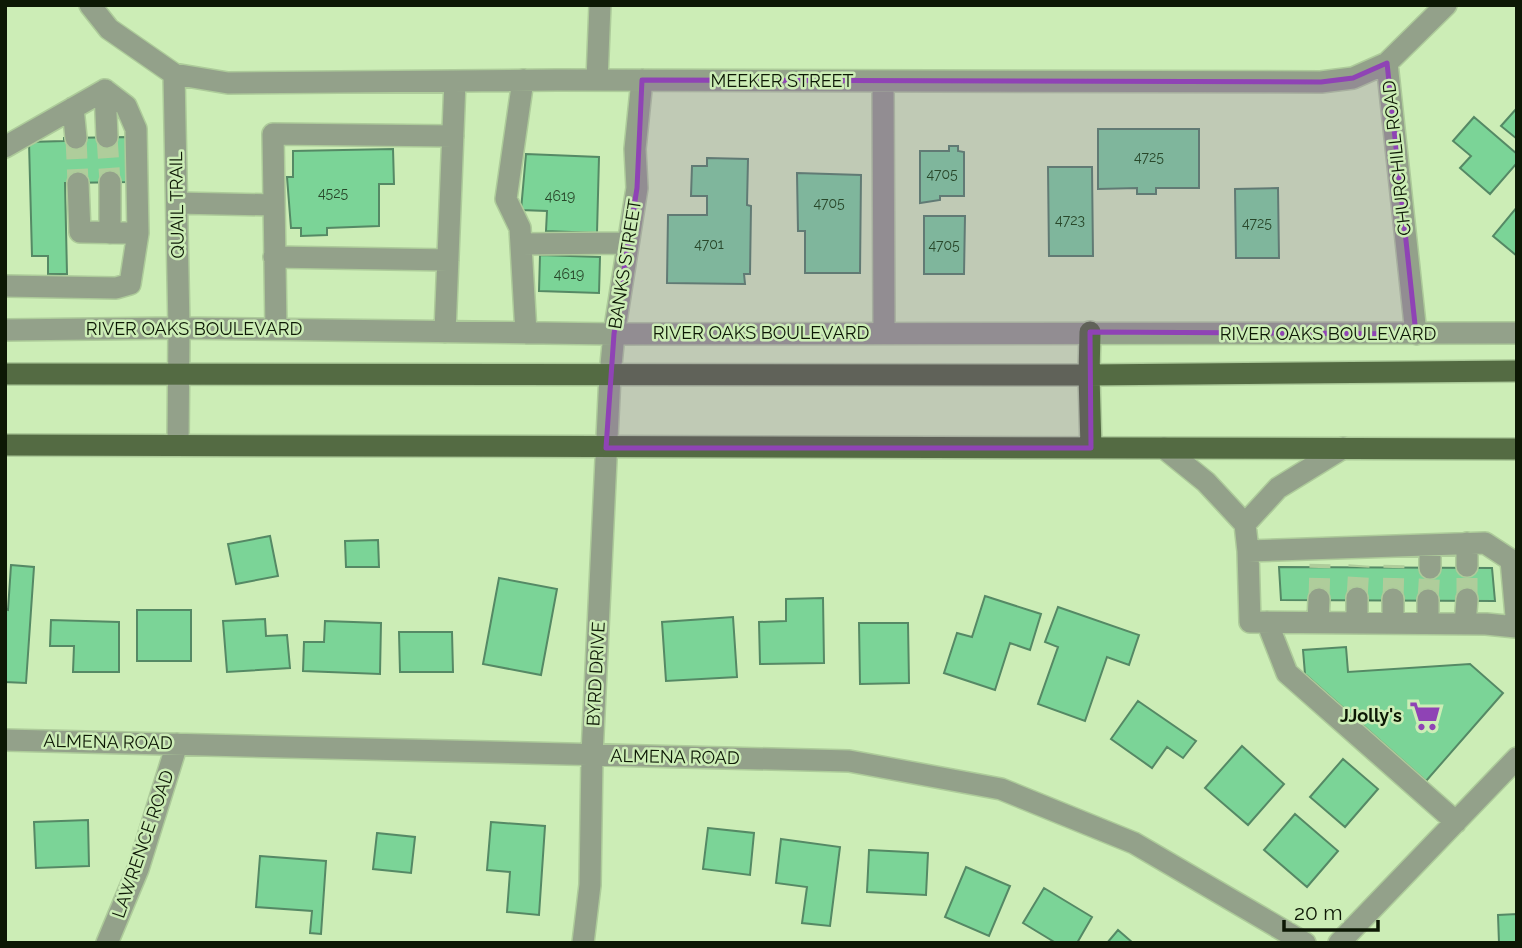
<svg xmlns="http://www.w3.org/2000/svg" width="1522" height="948" font-family="Raleway,sans-serif">
	<rect width="100%" height="100%" fill="#ccedb6"/>
	<path fill="#7bd497" stroke="#558965" stroke-width="2" d="M1517 108V139L1501 126Z
		M1474 117 1517 154V163L1490 194 1460 168 1471 156 1453 141Z
		M1098 129H1199V188H1156V194H1137V188L1098 189Z
		M128 137 129 182 65 183 67 274H48V256H32L29 142 64 141V138Z
		M949 146H958V151L964 152V196H940V200L920 203V151H949Z
		M393 149 394 184H379V226L327 228V235L301 236V228H291L287 177H293V151Z
		M526 154 599 157 597 233 546 231 547 211 521 210Z
		M707 158 748 159 747 205 751 206 750 274H744L745 284 667 283 668 215H707V196H691L692 166H707Z
		M1048 167H1092L1093 256H1049Z
		M797 173 861 175 860 273H805V231H798Z
		M1278 188 1279 258H1236L1235 189Z
		M1517 207V256L1493 236Z
		M924 216H965L964 274H924Z
		M540 255 600 257 599 293 539 291Z
		M270 536 278 576 236 584 228 544Z
		M378 540 379 567H346L345 541Z
		M11 565 34 567 26 683 5 682V609L8 610Z
		M1279 567 1492 568 1495 601 1281 600Z
		M499 578 557 589 541 675 483 664Z
		M985 596 1041 614 1030 650 1010 643 995 690 944 673 957 633 972 637Z
		M823 598 824 663 760 664 759 622 786 621V599Z
		M1058 607 1139 635 1129 665 1107 657 1085 721 1038 704 1058 647 1045 642Z
		M137 610H191V661H137Z
		M733 617 737 677 666 681 662 622Z
		M265 619 266 636 287 635 290 668 227 672 223 621Z
		M51 620 119 622V672H73L74 646H50Z
		M325 621 381 623 380 674 303 671 304 642H324Z
		M859 623H908L909 683 860 684Z
		M399 632H452L453 672H400Z
		M1346 647 1348 672 1470 664 1503 693 1426 781 1305 674 1303 650Z
		M1138 701 1196 741 1183 758 1167 747 1152 768 1111 739Z
		M1242 746 1284 784 1248 825 1205 788Z
		M1343 759 1378 789 1345 827 1310 797Z
		M1295 814 1338 851 1307 887 1264 850Z
		M88 820 89 866 36 868 34 822Z
		M491 822 545 826 539 915 507 912 510 872 487 870Z
		M708 828 754 833 750 875 703 869Z
		M377 833 415 837 411 873 373 869Z
		M781 839 840 847 830 926 802 923 807 887 776 883Z
		M869 850 928 853 926 895 867 892Z
		M260 856 326 861 321 934 310 933 312 911 256 907Z
		M966 867 1010 886 989 936 945 917Z
		M1044 888 1092 917 1077 943H1056L1023 923Z
		M1517 914V943H1499L1498 915Z
		M1118 930 1133 943H1107Z"/>
	<g fill="none" stroke-linecap="round" stroke-linejoin="round">
		<path stroke="#afcd9b" stroke-width="21" stroke-dasharray="21 10" stroke-linecap="butt" d="M107 137 110 182
			M76 138 78 183
			M1357 598 1359 565
			M1319 599 1320 564
			M1393 599 1394 565
			M1467 599V566
			M1428 600 1430 568"/>
		<defs>
			<path id="minor" d="M90 5 109 29 174 74 179 328 178 445
				M1387 63 1416 334
				M174 74 228 83 557 80 1321 82 1353 78 1387 63 1446 5
				M523 80 506 199 520 228 526 333
				M597 80 600 5
				M883 81 884 333
				M73 108 76 138
				M5 147 105 90 107 137
				M78 183 80 232 138 233
				M177 203 274 205
				M110 233V182
				M521 244 628 243
				M274 257 448 260
				M5 286 116 288 130 284 138 233 136 129 126 106 105 90
				M276 329 273 134 453 136
				M5 330 179 328 614 334 1517 333
				M445 332 455 81
				M1164 448 1206 482 1245 524 1248 551 1485 543 1511 560 1517 627
				M1245 524 1278 488 1343 448
				M1467 543V566
				M1248 551 1250 622 1486 624 1516 627
				M1430 568V545
				M1267 622 1287 673 1456 822
				M1318 622 1319 599
				M1357 623V598
				M1393 623V599
				M1428 623V600
				M1465 624 1467 599
				M5 740 849 761 1001 789 1134 843 1305 943
				M107 943 138 869 177 744
				M583 943 590 885 592 755 610 375 614 334 637 188 635 149 642 80
				M1339 943 1517 758"/>
			<path id="major" d="M1090 332 1089 375 1091 448
				M5 374 1089 375 1517 371
				M5 445 1517 449"/>
		</defs>
		<use href="#minor" stroke="#adcb9a" stroke-width="24"/>
		<use href="#major" stroke="#adcb9a" stroke-width="24"/>
		<use href="#minor" stroke="#93a18a" stroke-width="21"/>
		<use href="#major" stroke="#546b43" stroke-width="21"/>
	</g>
	<path fill="#8f43b5" fill-opacity="0.2" stroke="#8f43b5" stroke-width="5" stroke-linejoin="round" d="M1387 63 1416 334 1090 332 1091 448H606L614 334 637 188 642 80 1321 82 1353 78Z"/>
	<defs>
		<symbol id="supermarket-bare" viewBox="-9 -9 18 18"><path d="M-6-5.5h2.5l.6 2H6L4.5 2H-2.5L-4.4-4H-6ZM-1.5 3.2a1.3 1.3 0 1 0 .1 0ZM3 3.2a1.3 1.3 0 1 0 .1 0Z" fill="#8f43b5" stroke="#ccedb6" stroke-width="2.5" paint-order="stroke"/></symbol>
	</defs>
	<g fill-rule="evenodd">
		<use href="#supermarket-bare" x="1403" y="694" width="44" height="44"/>
	</g>
	<g text-anchor="middle" stroke-width="5" stroke-linejoin="round" paint-order="stroke">
		<g font-size="14" fill="#28472a">
			<text x="1149" y="162">4725</text>
			<text x="942" y="179">4705</text>
			<text x="333" y="198">4525</text>
			<text x="560" y="201">4619</text>
			<text x="829" y="208">4705</text>
			<text x="1070" y="225">4723</text>
			<text x="1257" y="228">4725</text>
			<text x="709" y="249">4701</text>
			<text x="944" y="250">4705</text>
			<text x="569" y="279">4619</text>
		</g>
		<g font-size="18" fill="#0d1805" stroke="#ccedb6">
			<text x="782" y="87">MEEKER STREET</text>
			<text transform="translate(1397 158) rotate(-96)" y="6">CHURCHILL ROAD</text>
			<text transform="translate(177 205) rotate(-91)" y="6">QUAIL TRAIL</text>
			<text transform="translate(625 264) rotate(-81)" y="6">BANKS STREET</text>
			<text x="194" y="335">RIVER OAKS BOULEVARD</text>
			<text x="761" y="339">RIVER OAKS BOULEVARD</text>
			<text x="1328" y="340">RIVER OAKS BOULEVARD</text>
			<text transform="translate(596 674) rotate(-87)" y="6">BYRD DRIVE</text>
			<text transform="translate(108 742) rotate(1)" y="6">ALMENA ROAD</text>
			<text transform="translate(675 757) rotate(1)" y="6">ALMENA ROAD</text>
			<text transform="translate(143 844) rotate(-71)" y="6">LAWRENCE ROAD</text>
		</g>
		<g font-size="18" font-weight="bold" fill="#0d1805" stroke="#ccedb6" text-anchor="end">
			<text x="1402" y="722">JJolly's</text>
		</g>
	</g>
	<rect width="1522" height="948" fill="none" stroke="#0d1805" stroke-width="14"/>
	<path d="M1284 920v10h94v-10" fill="none" stroke="#0d1805" stroke-width="3.5"/>
	<text x="1294" y="920" font-size="21" fill="#0d1805" stroke="#ccedb6" stroke-width="5" paint-order="stroke">20 m</text>
</svg>
